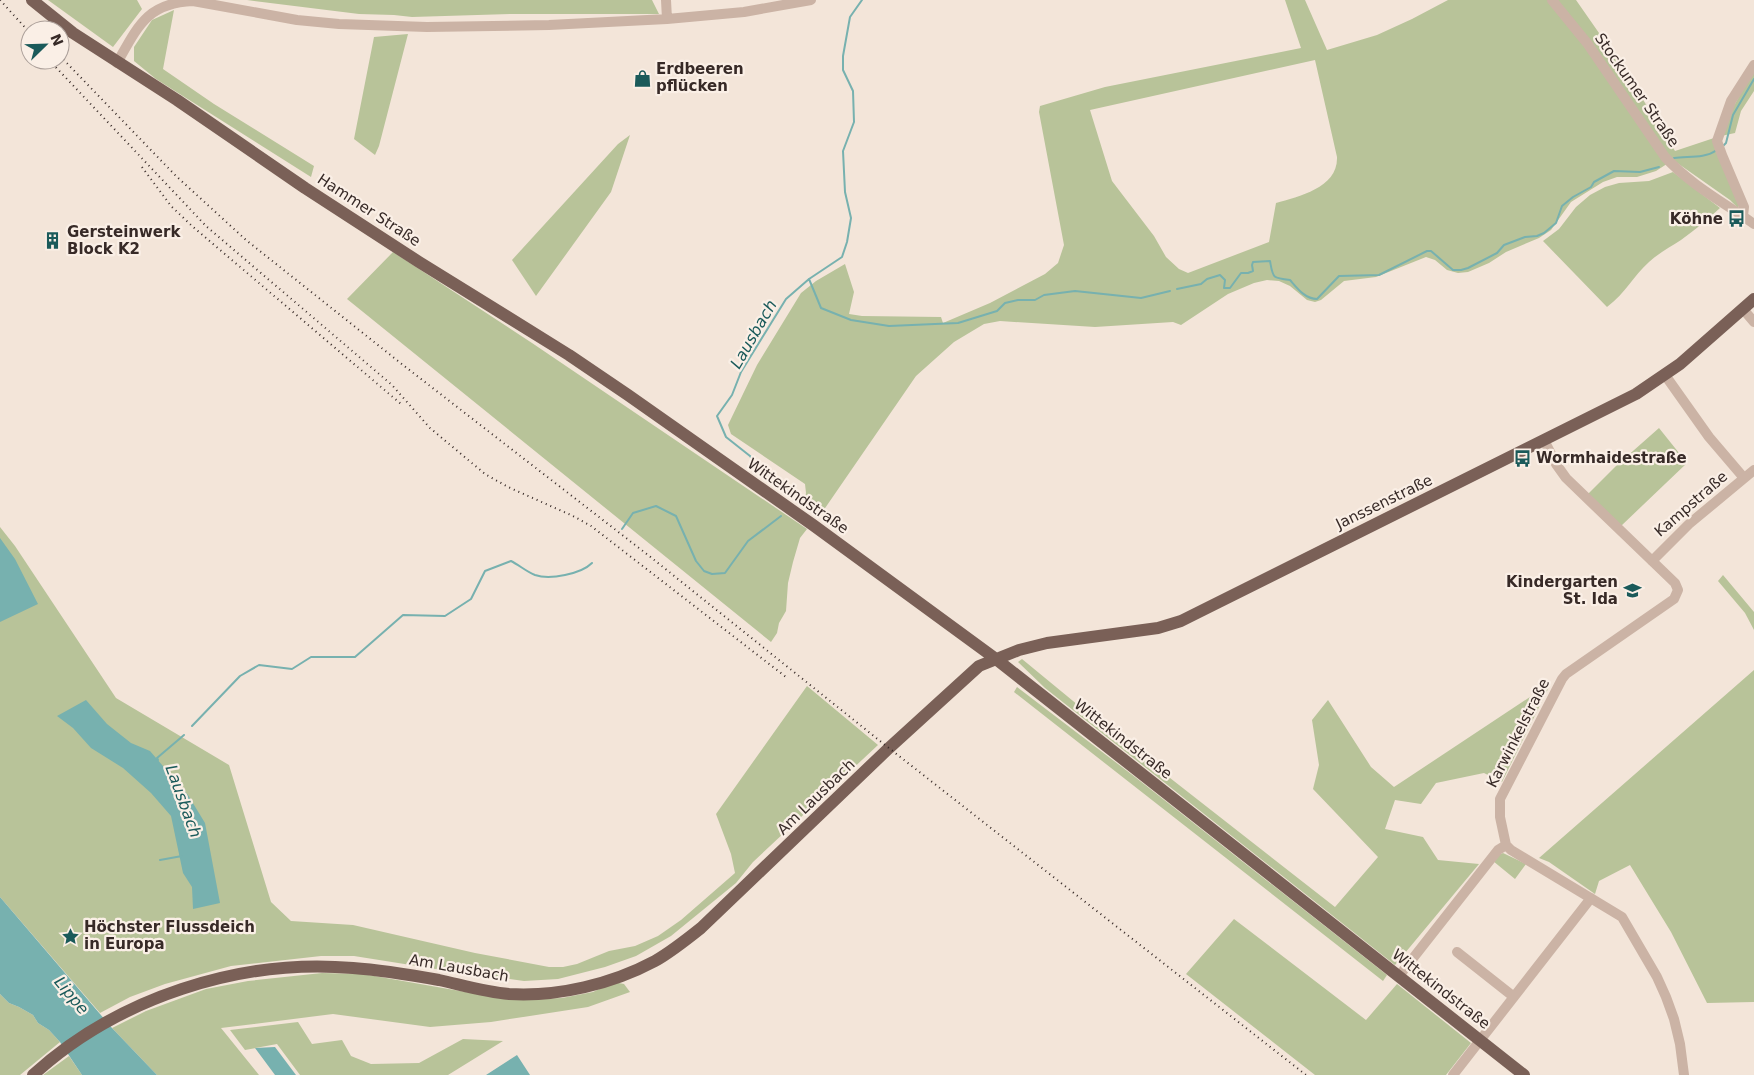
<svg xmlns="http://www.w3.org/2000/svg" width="1754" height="1075" font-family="'DejaVu Sans',sans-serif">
	<rect width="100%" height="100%" fill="#f3e5d9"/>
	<path fill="#b8c399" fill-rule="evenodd" d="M48 0H137L142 9 113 47Z
		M247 0H652L659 14H510L412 17 394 15 359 14Z
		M1285 0H1305L1327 50 1377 35 1412 19 1448 0H1576L1622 66 1675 151 1714 138 1740 203 1738 208 1730 200 1673 160 1656 171 1637 177H1617L1603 182 1571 202 1551 230 1539 238 1506 252 1489 263 1468 272 1458 273 1447 270 1435 260 1426 257 1376 277 1344 281 1321 300 1315 302 1307 300 1290 286 1279 281 1267 280 1254 283 1228 294 1181 325 1173 322 1095 327 1000 321 984 324 954 342 916 376 821 514 803 505 806 493 805 484 731 434 728 425 757 365 801 293 816 281 845 264 854 292 849 314 862 316 941 317 943 323 990 303 1045 274 1058 263 1064 245 1039 112 1040 106 1105 87 1301 48ZM1315 60 1337 157C1338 188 1299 196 1276 203L1269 242 1188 273 1179 269 1166 257 1154 236 1112 181 1090 110Z
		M174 10 163 69 214 104 314 166 311 177 156 79 134 61V47L152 20Z
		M408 34 379 146 375 155 354 139 374 37Z
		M1754 70V91L1741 111 1735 133 1721 136 1727 118Z
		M630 135 611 192 536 296 512 260 618 144Z
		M1673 172 1720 208C1708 219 1695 230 1681 240 1670 247 1659 253 1649 262 1633 276 1626 293 1607 307L1543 241 1559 229 1576 207 1590 195 1605 187 1619 183 1649 181Z
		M393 252 532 343 807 529 800 538 793 562 788 583 786 611 779 623 777 633 771 642 347 299Z
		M1659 428 1687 463 1621 526 1588 494 1616 466Z
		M0 527 15 546 116 698 229 765 271 902 291 921 353 925 475 953 549 967H563L577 964 609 951 635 946 658 936 681 920 735 873 731 854 716 814 807 686 878 745 753 862 736 883 671 936 636 956 605 967 558 979 524 981 436 969 354 956H321L231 966 165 984 130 997 100 1013 0 897Z
		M1723 575 1754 612V630L1745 613 1718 581Z
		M1022 659 1101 724 1335 907 1378 857 1313 789 1319 765 1312 720 1328 700 1371 767 1394 787 1551 683 1502 782 1484 773 1436 783 1421 804 1395 800 1385 829 1423 837 1438 860 1479 864 1395 965 1045 688 1018 662Z
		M1754 670V1002L1707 1003 1671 932 1630 865 1599 881 1595 894 1549 862 1539 858Z
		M1017 687 1135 777 1387 975 1383 981 1014 692Z
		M1503 853 1526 864 1515 879 1493 861 1498 855Z
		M1234 919 1366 1020 1397 984 1471 1043 1446 1075H1315L1186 974Z
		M322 973 363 974 511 1000 562 998 593 992 614 982 624 984 630 992 588 1007 491 1022 430 1027 333 1014 221 1028 259 1075H157L112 1028 146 1011 206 989 248 981Z
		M0 994 9 1003 19 1007 33 1015 38 1023 49 1030 60 1042 20 1075H0Z
		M298 1022 312 1044 342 1040 351 1056 371 1064 419 1063 463 1039 503 1041 448 1075H300L277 1044 245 1050 230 1030Z
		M69 1056 82 1075H43Z"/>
	<path fill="#77b1af" d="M0 538 15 559 38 604 0 622Z
		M86 700 107 724 131 743 150 751 188 795 205 823 220 903 193 909 192 887 183 873 171 816 151 793 123 768 91 748 73 728 57 716Z
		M0 897 112 1028 157 1075H82L60 1042 49 1030 38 1023 33 1015 19 1007 9 1003 0 994Z
		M275 1047 296 1075H275L255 1048Z
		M517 1055 530 1075H486Z"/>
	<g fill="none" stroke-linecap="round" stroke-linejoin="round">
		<path stroke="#77b1af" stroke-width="2" d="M1723 146 1726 143 1733 115 1754 79
			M1674 158C1689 156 1704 159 1717 150
			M809 279 821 308 851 320 889 326 958 323 997 311 1005 303 1018 300H1035L1044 295 1075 291 1141 298 1170 291
			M1177 289 1201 284 1207 279 1220 275 1225 280 1224 288H1230L1241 273H1248L1253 271 1252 265 1253 262 1270 261C1273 278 1272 278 1290 280 1297 288 1305 299 1317 299L1339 276 1379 275 1427 251H1431L1453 270H1461L1468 268 1497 253 1504 245 1525 237 1537 236 1544 233 1556 223 1562 206 1573 197 1591 187 1594 182 1614 171 1640 172 1659 167
			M794 500 793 495 763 472 750 456 726 437 717 416 732 395 741 372 786 299 809 279 842 257 847 242 851 218 845 192 843 151 854 122 853 91 843 70V56L850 17 862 0
			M622 529 633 513 656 506 676 516 696 561 704 571 712 574 725 573 748 541 781 516
			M192 726 240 676 259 665 292 669 311 657H355L403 615 445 616 471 599 485 571 511 561C519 565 527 572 535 575 550 580 581 574 592 563
			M158 760 157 758 184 735
			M160 860 182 856"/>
		<path stroke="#cbb3a5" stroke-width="10" d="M666 0 667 19
			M1552 0 1587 43 1665 157C1691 185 1723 202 1754 224
			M117 63C138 26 147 3 193 1L297 20 339 24 427 27 549 25 667 19 744 12 811 0
			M1743 216 1744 207 1722 155 1717 141 1731 101 1754 65
			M1743 309 1754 322
			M1665 375 1709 437 1744 478
			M1652 561 1689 524 1754 470
			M1506 845 1500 817V799L1562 679 1566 674 1674 599 1678 590 1675 583 1566 478 1556 464 1544 440
			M1506 845 1511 850 1622 917 1657 977 1666 997 1674 1019 1680 1044 1684 1075
			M1457 952 1514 997
			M1399 976 1498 850 1506 845
			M1453 1075 1591 898"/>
		<path stroke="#7a6057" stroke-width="12" d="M32 0 73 33 177 100 305 188 419 262 569 355 628 395 813 525 996 659 1524 1075
			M33 1075C117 998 240 958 353 968 382 970 411 975 439 980 462 985 486 992 509 994 558 997 612 984 655 961 671 952 686 940 701 928L889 748 979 666 1019 650 1047 643 1158 628 1181 621 1197 613 1636 394 1680 364 1754 299"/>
		<path stroke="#372a27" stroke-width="2" stroke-dasharray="1 4" stroke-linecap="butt" d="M0 0 30 33
			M60 56 176 176 246 240 403 365 648 555 885 745 1306 1075
			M49 60 206 226 392 385 430 428 485 474 508 487 573 516 591 526 786 677
			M142 167 171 206 192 226 401 404"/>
	</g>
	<defs>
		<symbol id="shop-bare" viewBox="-9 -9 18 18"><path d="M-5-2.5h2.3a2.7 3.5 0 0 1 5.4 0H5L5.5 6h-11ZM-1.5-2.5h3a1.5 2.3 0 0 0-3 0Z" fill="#1a5a5a" stroke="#faefe6" stroke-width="2.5" paint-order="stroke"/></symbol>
		<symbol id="bus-bare" viewBox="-9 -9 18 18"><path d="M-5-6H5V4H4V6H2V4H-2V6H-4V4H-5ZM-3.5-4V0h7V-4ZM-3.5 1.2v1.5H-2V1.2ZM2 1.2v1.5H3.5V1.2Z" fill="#1a5a5a" stroke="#faefe6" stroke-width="2.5" paint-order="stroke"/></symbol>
		<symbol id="building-bare" viewBox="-9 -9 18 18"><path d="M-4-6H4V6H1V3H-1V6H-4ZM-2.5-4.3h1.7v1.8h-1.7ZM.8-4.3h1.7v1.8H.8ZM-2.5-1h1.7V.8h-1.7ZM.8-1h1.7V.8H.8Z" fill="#1a5a5a" stroke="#faefe6" stroke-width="2.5" paint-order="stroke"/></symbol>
		<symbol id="school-bare" viewBox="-9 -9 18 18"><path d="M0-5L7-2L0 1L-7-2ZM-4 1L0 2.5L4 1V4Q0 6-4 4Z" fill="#1a5a5a" stroke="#faefe6" stroke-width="2.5" paint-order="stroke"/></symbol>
		<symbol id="sight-bare" viewBox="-9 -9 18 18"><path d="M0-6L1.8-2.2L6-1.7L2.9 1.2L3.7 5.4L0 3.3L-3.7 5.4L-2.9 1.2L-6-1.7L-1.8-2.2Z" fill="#1a5a5a" stroke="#faefe6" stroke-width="2.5" paint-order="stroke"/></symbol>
	</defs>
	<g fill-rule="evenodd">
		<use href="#shop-bare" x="630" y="66" width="25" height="25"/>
		<use href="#bus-bare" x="1724" y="206" width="25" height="25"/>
		<use href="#building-bare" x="40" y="228" width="25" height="25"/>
		<use href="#bus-bare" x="1510" y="446" width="25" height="25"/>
		<use href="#school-bare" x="1620" y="578" width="25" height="25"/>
		<use href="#sight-bare" x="58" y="924" width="25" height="25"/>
	</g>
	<g text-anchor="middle" stroke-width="4.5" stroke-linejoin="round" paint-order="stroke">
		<g font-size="15" font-weight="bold" fill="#372a27" stroke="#faefe6" text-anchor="start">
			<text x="656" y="74">Erdbeeren<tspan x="656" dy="17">pflücken</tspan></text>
			<text x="1723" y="224" text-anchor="end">Köhne</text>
			<text x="67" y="237">Gersteinwerk<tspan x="67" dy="17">Block K2</tspan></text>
			<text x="1536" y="463">Wormhaidestraße</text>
			<text x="1618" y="587" text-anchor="end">Kindergarten<tspan x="1618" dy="17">St. Ida</tspan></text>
			<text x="84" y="932">Höchster Flussdeich<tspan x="84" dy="17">in Europa</tspan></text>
		</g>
		<g font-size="15" fill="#372a27" stroke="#faefe6">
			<text transform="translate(1637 90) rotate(55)" y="5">Stockumer Straße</text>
			<text transform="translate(369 210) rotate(33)" y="5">Hammer Straße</text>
			<text transform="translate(798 496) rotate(35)" y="5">Wittekindstraße</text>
			<text transform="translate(1384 502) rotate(-26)" y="5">Janssenstraße</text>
			<text transform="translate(1691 504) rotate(-41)" y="5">Kampstraße</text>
			<text transform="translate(1518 733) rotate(-63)" y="5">Karwinkelstraße</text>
			<text transform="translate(1123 739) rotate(38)" y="5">Wittekindstraße</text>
			<text transform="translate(816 797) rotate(-44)" y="5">Am Lausbach</text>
			<text transform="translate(459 968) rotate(10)" y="5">Am Lausbach</text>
			<text transform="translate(1441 989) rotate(38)" y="5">Wittekindstraße</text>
		</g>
		<g font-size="16" font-style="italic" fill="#1a5a5a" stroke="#faefe6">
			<text transform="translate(753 334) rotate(-60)" y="6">Lausbach</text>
			<text transform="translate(184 801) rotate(70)" y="6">Lausbach</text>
			<text transform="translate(72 995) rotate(50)" y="6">Lippe</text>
		</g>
	</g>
	<g transform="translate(45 45) rotate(67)"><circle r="24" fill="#faefe6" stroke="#aca09a"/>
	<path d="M0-4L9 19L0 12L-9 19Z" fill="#1a5a5a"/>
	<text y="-8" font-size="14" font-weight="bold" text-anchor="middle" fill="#372a27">N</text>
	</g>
</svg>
